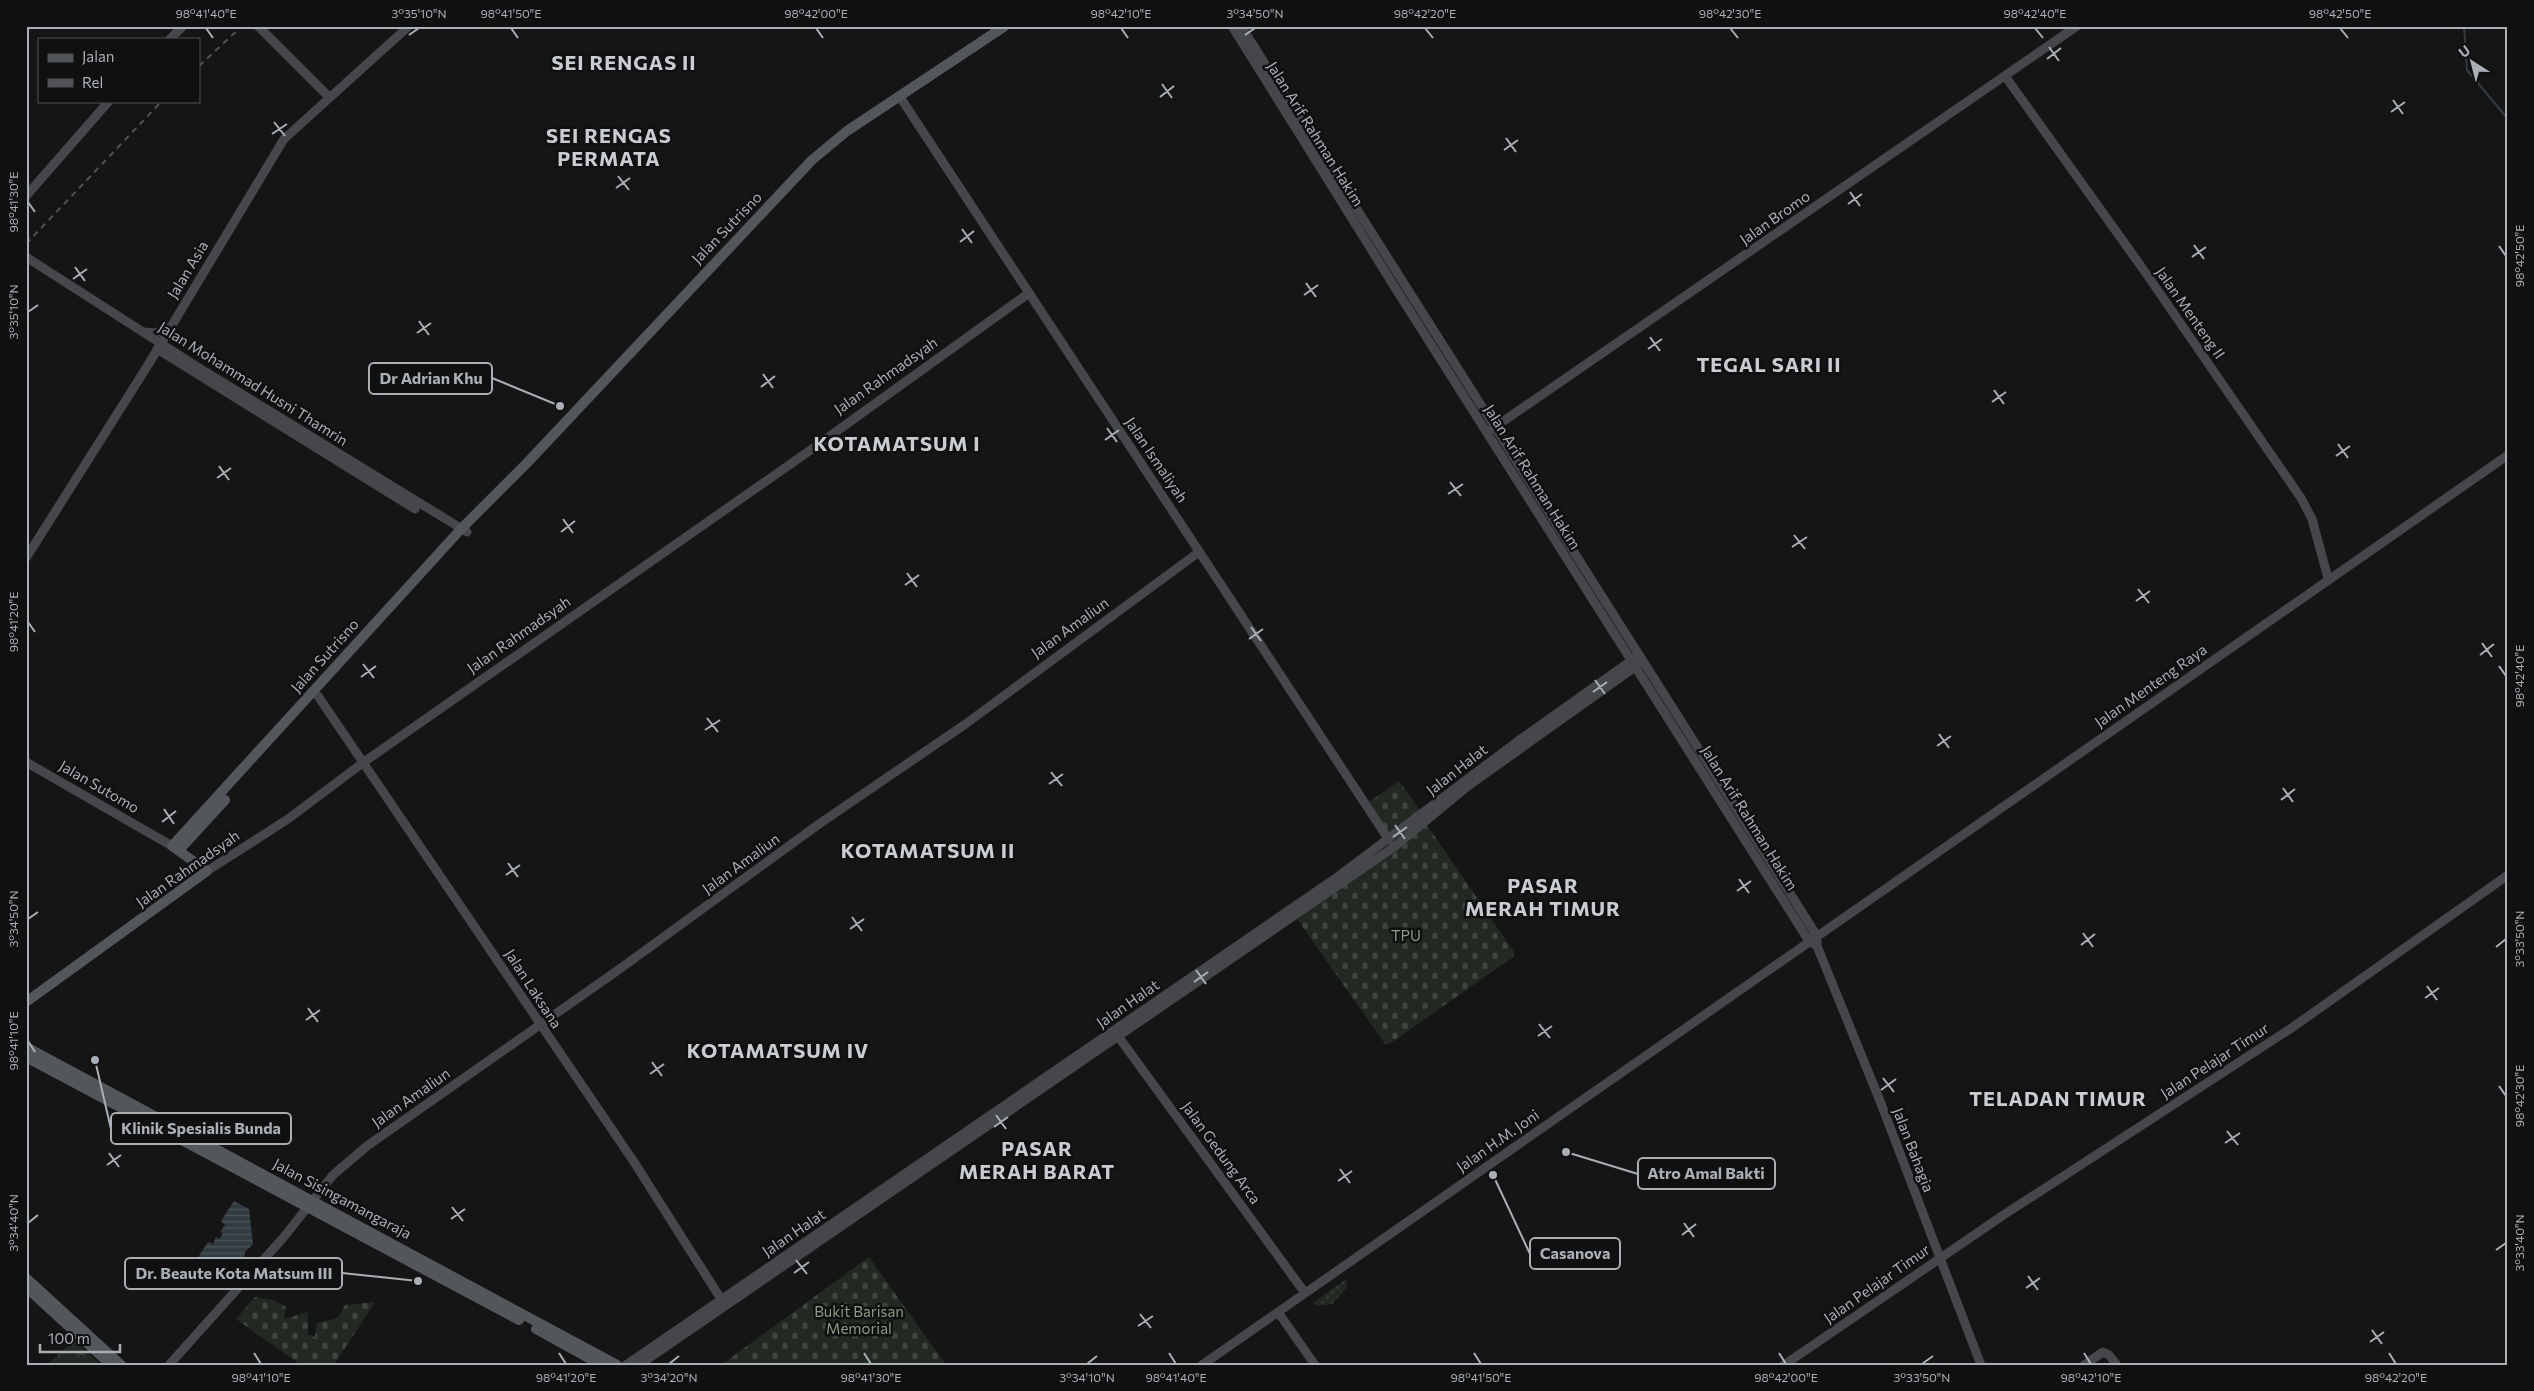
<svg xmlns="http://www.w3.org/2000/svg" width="2534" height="1391" font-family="Commissioner,sans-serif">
	<defs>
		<pattern id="grass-dots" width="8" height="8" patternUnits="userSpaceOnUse" patternTransform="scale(1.25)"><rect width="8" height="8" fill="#222822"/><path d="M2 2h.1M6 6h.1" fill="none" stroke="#3f4540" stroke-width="1.8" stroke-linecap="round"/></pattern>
		<pattern id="forest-crowns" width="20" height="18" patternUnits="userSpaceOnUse" patternTransform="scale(1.25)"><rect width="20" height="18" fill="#222822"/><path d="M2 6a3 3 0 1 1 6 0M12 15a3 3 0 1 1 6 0" fill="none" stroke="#3f4540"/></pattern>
		<pattern id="cemetery-stones" width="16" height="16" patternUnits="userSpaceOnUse" patternTransform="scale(1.25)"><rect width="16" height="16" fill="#222822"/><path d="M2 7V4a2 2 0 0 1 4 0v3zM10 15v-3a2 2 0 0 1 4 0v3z" fill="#3f4540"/></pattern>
		<pattern id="water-rules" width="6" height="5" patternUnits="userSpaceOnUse" patternTransform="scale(1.25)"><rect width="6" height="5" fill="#313c40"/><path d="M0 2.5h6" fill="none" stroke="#4c5659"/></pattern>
	</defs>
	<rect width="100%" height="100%" fill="#151516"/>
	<path fill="url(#grass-dots)" d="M1346 1279 1347 1287 1332 1304 1318 1306 1313 1303Z"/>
	<path fill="url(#forest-crowns)" d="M74 1340 101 1365H47Z"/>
	<path fill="url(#cemetery-stones)" d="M1399 781 1422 813 1389 836 1366 804Z
		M1427 825 1514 952 1513 957 1391 1043 1385 1044 1295 916Z
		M869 1257 946 1365H721Z
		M255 1297 273 1300 286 1307 284 1319 308 1312V1334L315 1337 317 1323 338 1318 345 1305 375 1302 334 1365H301L236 1319Z"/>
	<path fill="url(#water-rules)" d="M234 1201 249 1209 253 1244 245 1252 244 1260 209 1273 195 1262 208 1242 213 1244 216 1237 219 1239 223 1233 220 1232 225 1225 221 1221Z"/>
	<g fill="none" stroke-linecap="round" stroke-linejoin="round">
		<path stroke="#313c40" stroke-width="2" d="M2464 26 2467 70 2508 119"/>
		<path stroke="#45474b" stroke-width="9" d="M258 26 329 97
			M1232 26 1394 286 1809 941 1817 946
			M1241 26 1817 936
			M170 39 183 26
			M2005 76 2143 269 2301 498 2312 519 2328 578
			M900 97 1389 840
			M26 196 109 101
			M26 257 196 366 467 532
			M144 332 156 333 171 326
			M157 349 415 509
			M1492 429 2077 26
			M26 558 148 365 284 139 409 26
			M318 696 634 1162 721 1299
			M26 762 172 846
			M207 871 288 819 364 762 812 449 1029 293
			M1817 941V946L1880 1101 1981 1365
			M1115 1032 1305 1293
			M1278 1312 1315 1365
			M169 1365 283 1238 333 1175 367 1146 621 968 819 824 967 723 1199 552
			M626 1365 1336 878 1518 741 1638 656
			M639 1365 1394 847 1468 786 1642 662
			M1202 1365 2508 455
			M1784 1365 2002 1216 2293 1027 2508 875
			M2084 1365 2103 1352 2109 1355 2117 1365"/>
		<path stroke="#53565a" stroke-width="10" d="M179 850 225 800
			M26 1002 207 871 172 846 461 529 527 463 812 160 847 131 1005 26
			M26 1047 617 1365
			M26 1057 519 1320
			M26 1278 121 1365
			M26 1287 111 1365
			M536 1329 601 1365"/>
		<path stroke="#505256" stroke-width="2" stroke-dasharray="6 5" stroke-linecap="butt" d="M199 66 242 26
			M26 244 162 101"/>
	</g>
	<path fill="none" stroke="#a8afb5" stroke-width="2" d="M206 28 213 38M511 28 518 38M816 28 823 38M1121 28 1128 38M1425 28 1433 38M1730 28 1738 38M2035 28 2043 38M2340 28 2348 38M409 35 419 28M1245 35 1255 28M2049 47 2059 61M2047 59 2061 48M1162 84 1172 98M1160 97 1174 86M2393 100 2403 114M2391 112 2405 102M274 122 285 136M272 134 287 124M1506 138 1516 152M1504 150 1518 140M618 176 629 190M616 188 630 178M1850 192 1860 206M28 202 35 212M1848 204 1862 194M962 229 972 243M960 242 974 231M2194 245 2204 259M2499 246 2506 256M2192 257 2206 247M75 267 85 281M73 279 87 269M1306 283 1316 297M1304 295 1318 285M28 312 38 305M419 321 429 335M417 333 431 323M1650 337 1660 351M1648 349 1662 339M763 374 773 388M761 387 775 376M1994 390 2004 404M1992 402 2006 392M1107 428 1117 442M1105 440 1119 430M2338 444 2348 458M2336 456 2350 446M219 466 229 480M217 478 231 468M1450 482 1461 496M1448 494 1463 484M563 519 573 533M561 532 575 521M1794 535 1805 549M1792 547 1807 537M907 573 917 587M905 585 919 575M2138 589 2149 603M2136 601 2150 591M28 622 35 632M1251 627 1261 641M1249 639 1263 629M2482 643 2492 657M2480 655 2494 644M363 664 374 678M2499 666 2506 676M361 677 376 666M1595 680 1605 694M1593 692 1607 682M707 718 718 732M705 730 720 720M1939 734 1949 748M1937 746 1951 736M1051 772 1062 786M1049 784 1063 774M2283 788 2293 802M2281 800 2295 789M164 809 174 824M162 822 176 811M1395 825 1405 839M1393 837 1407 827M508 863 518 877M506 875 520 865M1739 879 1749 893M1737 891 1751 881M852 917 862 931M28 919 38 912M850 929 864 919M2083 933 2093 947M2081 945 2095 934M2496 947 2506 939M1196 970 1206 984M1194 982 1208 972M2427 986 2437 1000M2425 998 2439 988M308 1008 318 1022M306 1020 320 1010M1539 1024 1550 1038M1538 1036 1552 1026M28 1041 35 1052M652 1062 662 1076M650 1074 664 1064M1883 1078 1894 1092M2499 1086 2506 1096M1881 1090 1896 1079M996 1115 1006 1129M994 1127 1008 1117M2227 1131 2238 1145M2225 1143 2240 1133M109 1153 119 1167M107 1165 121 1155M1340 1169 1350 1183M1338 1181 1352 1171M452 1207 463 1221M451 1219 465 1209M28 1223 38 1215M1684 1223 1694 1237M1682 1235 1696 1224M2496 1250 2506 1243M796 1260 807 1274M794 1273 809 1262M2028 1276 2038 1290M2026 1288 2040 1278M1140 1314 1151 1328M1138 1326 1153 1316M2372 1330 2382 1344M2370 1342 2384 1332M254 1353 261 1364M559 1353 566 1364M864 1353 871 1364M1169 1353 1176 1364M1474 1353 1481 1364M1779 1353 1786 1364M2084 1353 2091 1364M2389 1353 2396 1364M669 1364 679 1356M1087 1364 1097 1356M1922 1364 1933 1356"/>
	<g text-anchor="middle" stroke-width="5" stroke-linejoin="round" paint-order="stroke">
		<g font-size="15" fill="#a8afb5" stroke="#101011">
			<text transform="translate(1315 134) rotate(58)" y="5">Jalan Arif Rahman Hakim</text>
			<text transform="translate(1775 218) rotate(-35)" y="5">Jalan Bromo</text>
			<text transform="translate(727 228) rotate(-46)" y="5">Jalan Sutrisno</text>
			<text transform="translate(188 270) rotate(-59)" y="5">Jalan Asia</text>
			<text transform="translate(2190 313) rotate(55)" y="5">Jalan Menteng II</text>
			<text transform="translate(886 376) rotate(-35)" y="5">Jalan Rahmadsyah</text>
			<text transform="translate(253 384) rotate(32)" y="5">Jalan Mohammad Husni Thamrin</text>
			<text transform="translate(1156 460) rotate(56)" y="5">Jalan Ismaliyah</text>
			<text transform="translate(1532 477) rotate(58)" y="5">Jalan Arif Rahman Hakim</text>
			<text transform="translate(1070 628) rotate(-36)" y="5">Jalan Amaliun</text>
			<text transform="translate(519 635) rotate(-35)" y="5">Jalan Rahmadsyah</text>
			<text transform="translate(325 656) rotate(-48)" y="5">Jalan Sutrisno</text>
			<text transform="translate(2151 686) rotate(-35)" y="5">Jalan Menteng Raya</text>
			<text transform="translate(1457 770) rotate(-38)" y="5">Jalan Halat</text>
			<text transform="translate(99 787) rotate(30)" y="5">Jalan Sutomo</text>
			<text transform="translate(1749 818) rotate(58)" y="5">Jalan Arif Rahman Hakim</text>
			<text transform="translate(741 864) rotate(-36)" y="5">Jalan Amaliun</text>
			<text transform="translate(188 869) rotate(-35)" y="5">Jalan Rahmadsyah</text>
			<text transform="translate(533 989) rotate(57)" y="5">Jalan Laksana</text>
			<text transform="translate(1128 1004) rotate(-35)" y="5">Jalan Halat</text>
			<text transform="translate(2215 1061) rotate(-33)" y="5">Jalan Pelajar Timur</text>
			<text transform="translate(411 1098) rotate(-35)" y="5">Jalan Amaliun</text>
			<text transform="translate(1498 1141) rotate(-35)" y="5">Jalan H.M. Joni</text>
			<text transform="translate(1913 1150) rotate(69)" y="5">Jalan Bahagia</text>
			<text transform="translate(1221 1153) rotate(54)" y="5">Jalan Gedung Arca</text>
			<text transform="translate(342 1199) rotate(28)" y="5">Jalan Sisingamangaraja</text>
			<text transform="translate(794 1233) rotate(-34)" y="5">Jalan Halat</text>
			<text transform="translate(1877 1284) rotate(-35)" y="5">Jalan Pelajar Timur</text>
		</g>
		<g font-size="15" fill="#859e81" stroke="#101011">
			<text x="1406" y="941">TPU</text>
			<text x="859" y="1317">Bukit Barisan<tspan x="859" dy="17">Memorial</tspan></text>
		</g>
		<g font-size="20" font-weight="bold" letter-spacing="1" fill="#c9cdd2" stroke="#101011">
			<text x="624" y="70">SEI RENGAS II</text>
			<text x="609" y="143">SEI RENGAS<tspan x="609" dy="23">PERMATA</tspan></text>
			<text x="1769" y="372">TEGAL SARI II</text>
			<text x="897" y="451">KOTAMATSUM I</text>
			<text x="928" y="858">KOTAMATSUM II</text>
			<text x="1543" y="893">PASAR<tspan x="1543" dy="23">MERAH TIMUR</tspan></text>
			<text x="778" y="1058">KOTAMATSUM IV</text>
			<text x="2058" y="1106">TELADAN TIMUR</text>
			<text x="1037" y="1156">PASAR<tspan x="1037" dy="23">MERAH BARAT</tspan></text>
		</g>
	</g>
	<path fill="none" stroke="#a8afb5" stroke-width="2" d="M560 406L492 378M95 1060L111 1129M1566 1152L1638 1174M1493 1175L1530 1254M418 1281L342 1273"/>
	<g fill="#a8afb5" stroke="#101011" stroke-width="2">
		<circle cx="560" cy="406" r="5"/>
		<circle cx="95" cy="1060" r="5"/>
		<circle cx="1566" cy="1152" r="5"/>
		<circle cx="1493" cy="1175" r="5"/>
		<circle cx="418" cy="1281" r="5"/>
	</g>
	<g fill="#101011" stroke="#a8afb5" stroke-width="2">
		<rect x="369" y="363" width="123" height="31" rx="5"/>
		<rect x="111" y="1113" width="180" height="31" rx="5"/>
		<rect x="1638" y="1158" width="137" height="31" rx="5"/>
		<rect x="1530" y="1238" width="90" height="31" rx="5"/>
		<rect x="125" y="1258" width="217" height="31" rx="5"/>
	</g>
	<g font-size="16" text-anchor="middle" font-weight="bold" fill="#a8afb5">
		<text x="431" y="384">Dr Adrian Khu</text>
		<text x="201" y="1134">Klinik Spesialis Bunda</text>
		<text x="1706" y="1179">Atro Amal Bakti</text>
		<text x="1575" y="1259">Casanova</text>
		<text x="234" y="1279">Dr. Beaute Kota Matsum III</text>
	</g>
	<rect width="2534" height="1391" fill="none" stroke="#101011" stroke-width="55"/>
	<rect x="38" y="38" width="162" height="65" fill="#101011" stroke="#4d5053"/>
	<rect x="48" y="54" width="25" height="8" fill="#53565a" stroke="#4d5053"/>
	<text x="82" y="62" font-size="15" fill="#a8afb5">Jalan</text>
	<rect x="48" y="79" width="25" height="8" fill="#505256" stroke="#4d5053"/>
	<text x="82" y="88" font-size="15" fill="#a8afb5">Rel</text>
	<g transform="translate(2472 62) rotate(324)" stroke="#101011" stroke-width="4" paint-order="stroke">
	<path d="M0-4L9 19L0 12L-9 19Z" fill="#a8afb5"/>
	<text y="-8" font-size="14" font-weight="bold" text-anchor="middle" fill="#a8afb5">U</text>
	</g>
	<path d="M40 1344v8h80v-8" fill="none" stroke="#a8afb5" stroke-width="2.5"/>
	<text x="48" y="1344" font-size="15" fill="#a8afb5" stroke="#101011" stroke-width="4" paint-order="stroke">100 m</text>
	<rect x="28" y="28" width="2478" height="1336" fill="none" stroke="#a8afb5" stroke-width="2"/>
	<g font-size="12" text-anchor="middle" fill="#a8afb5">
		<text x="206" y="18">98°41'40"E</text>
		<text x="419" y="18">3°35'10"N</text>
		<text x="511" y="18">98°41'50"E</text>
		<text x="816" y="18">98°42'00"E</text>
		<text x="1121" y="18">98°42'10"E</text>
		<text x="1255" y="18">3°34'50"N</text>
		<text x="1425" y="18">98°42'20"E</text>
		<text x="1730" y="18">98°42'30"E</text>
		<text x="2035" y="18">98°42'40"E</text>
		<text x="2340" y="18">98°42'50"E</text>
		<text transform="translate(14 202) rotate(-90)" y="4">98°41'30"E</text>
		<text transform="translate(2520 256) rotate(-90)" y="4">98°42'50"E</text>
		<text transform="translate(14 312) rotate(-90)" y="4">3°35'10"N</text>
		<text transform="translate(14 622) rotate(-90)" y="4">98°41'20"E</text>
		<text transform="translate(2520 676) rotate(-90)" y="4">98°42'40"E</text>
		<text transform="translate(14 919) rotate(-90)" y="4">3°34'50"N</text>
		<text transform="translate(2520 939) rotate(-90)" y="4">3°33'50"N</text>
		<text transform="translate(14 1041) rotate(-90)" y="4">98°41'10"E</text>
		<text transform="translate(2520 1096) rotate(-90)" y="4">98°42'30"E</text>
		<text transform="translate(14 1223) rotate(-90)" y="4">3°34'40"N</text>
		<text transform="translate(2520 1243) rotate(-90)" y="4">3°33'40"N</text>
		<text x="261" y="1382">98°41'10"E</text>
		<text x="566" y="1382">98°41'20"E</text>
		<text x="669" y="1382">3°34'20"N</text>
		<text x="871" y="1382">98°41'30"E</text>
		<text x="1087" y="1382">3°34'10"N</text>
		<text x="1176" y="1382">98°41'40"E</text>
		<text x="1481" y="1382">98°41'50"E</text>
		<text x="1786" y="1382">98°42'00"E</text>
		<text x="1922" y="1382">3°33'50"N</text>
		<text x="2091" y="1382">98°42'10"E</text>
		<text x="2396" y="1382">98°42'20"E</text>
	</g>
</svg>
